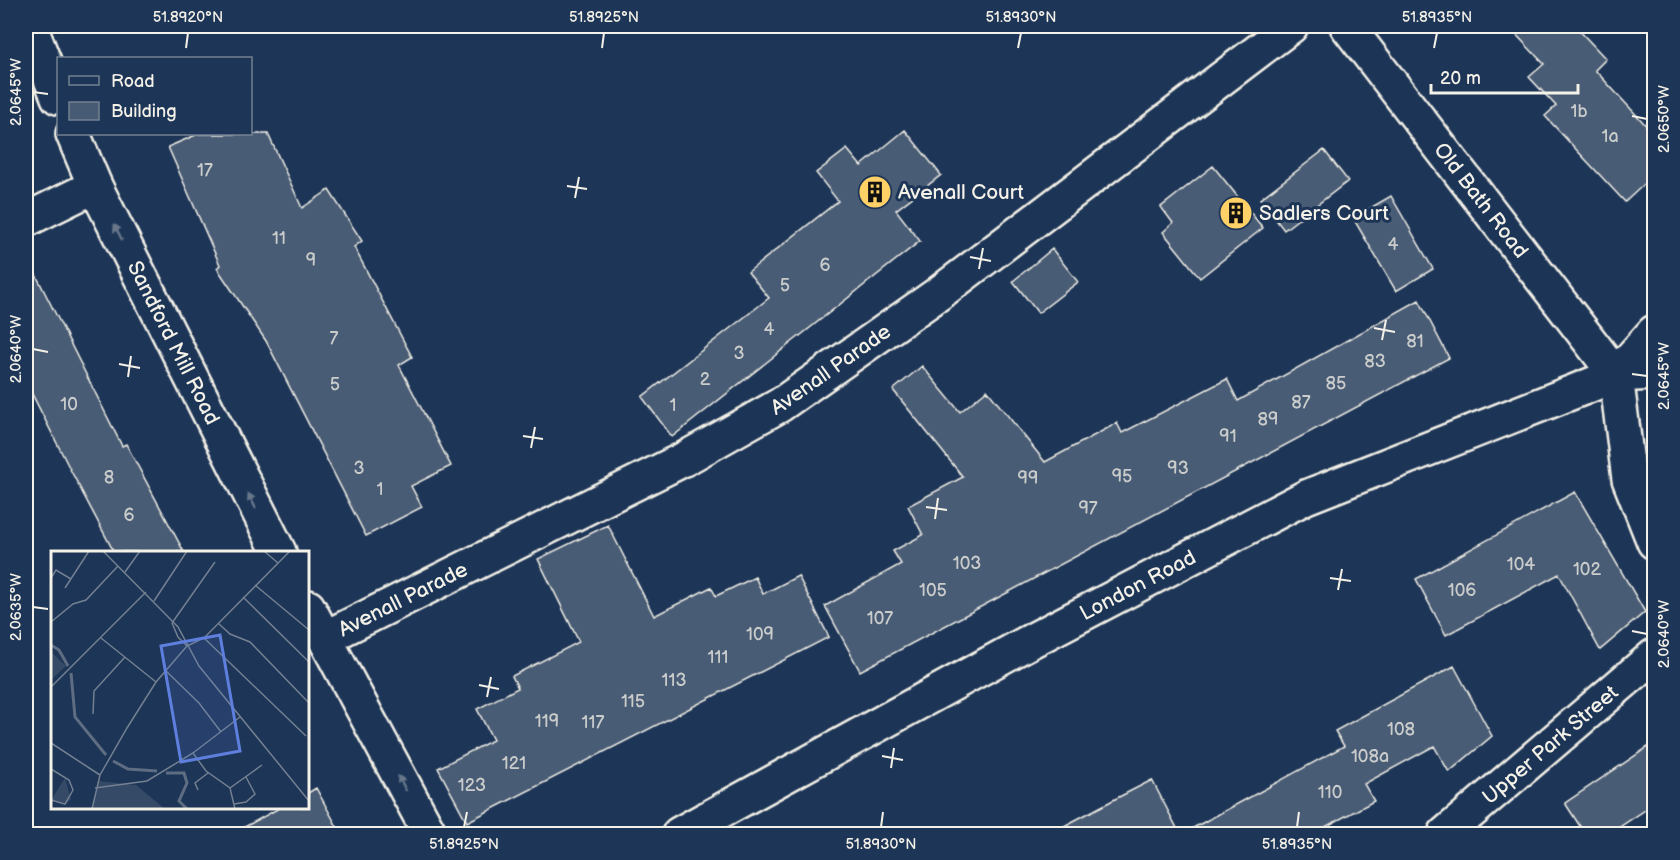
<svg xmlns="http://www.w3.org/2000/svg" width="1680" height="860" font-family="'Balsamiq Sans',sans-serif">
	<rect width="100%" height="100%" fill="#1d3557"/>
	<filter id="ink" filterUnits="userSpaceOnUse"><feTurbulence type="fractalNoise" baseFrequency=".0167" numOctaves="2"/><feDisplacementMap in="SourceGraphic" scale="12" xChannelSelector="R" yChannelSelector="G"/><feConvolveMatrix kernelMatrix="1 2 1 2 8 2 1 2 1" color-interpolation-filters="sRGB"/></filter>
	<g filter="url(#ink)">
		<path fill="#485b74" stroke="#f4f1e8" stroke-width="1.5" d="M1508 26H1575L1606 59 1595 70 1654 134V175L1625 202 1545 116 1556 106 1529 77 1544 64Z
			M905 130 941 175 896 210 920 241 672 437 642 397 769 298 748 272 838 201 816 173 847 149 861 166Z
			M198 134H268L302 208 329 190 362 241 354 247 412 357 399 365 451 466 411 486 422 507 366 536 266 341 217 268 220 265 168 147Z
			M1324 150 1348 181 1284 230 1260 199Z
			M1213 166 1263 228 1200 278 1163 232 1173 223 1161 207Z
			M1391 196 1433 269 1396 291 1353 218Z
			M1052 249 1078 282 1038 313 1013 281Z
			M26 255 122 446 126 444 184 552H114L72 473 26 382Z
			M1419 300 1449 358 860 671 825 606 901 564 893 551 923 535 908 506 963 477 893 390 922 366 960 412 987 390 1045 462 1117 423 1122 433 1227 379 1238 401Z
			M1575 492 1645 612 1600 650 1559 574 1446 635 1416 579Z
			M608 525 654 616 711 587 716 596 755 577 763 594 798 576 829 637 467 822 438 768 493 740 477 709 518 688 512 676 579 642 538 559Z
			M1454 666 1492 736 1449 772 1434 746 1364 784 1374 801 1312 834H1182L1344 746 1335 731Z
			M1654 743V804L1609 834H1585L1565 803Z
			M1152 780 1180 834H1049L1117 798Z
			M316 788 341 834H232L281 807H308V793Z"/>
		<g fill="none" stroke-linecap="round" stroke-linejoin="round">
			<defs>
				<g id="minor">
					<path d="M26 220 95 186"/>
					<path id="s1" d="M325 638 684 459 780 405 938 294 1291 26"/>
					<path id="s2" d="M1445 834 1654 656"/>
				</g>
				<path id="major" d="M1616 375 1629 479 1654 542"/>
				<g id="highway">
					<path d="M30 26 58 97"/>
					<path id="s3" d="M1347 26 1616 375"/>
					<path id="s4" d="M73 134 95 186 279 552"/>
					<path d="M1616 375 1654 332"/>
					<path d="M308 607 430 834"/>
					<path id="s5" d="M679 834 1027 643 1306 497 1616 375 1654 373"/>
				</g>
			</defs>
			<use href="#minor" stroke="#f4f1e8" stroke-width="38"/>
			<use href="#major" stroke="#f4f1e8" stroke-width="38"/>
			<use href="#highway" stroke="#f4f1e8" stroke-width="38"/>
			<use href="#minor" stroke="#1d3557" stroke-width="33"/>
			<use href="#major" stroke="#1d3557" stroke-width="33"/>
			<use href="#highway" stroke="#1d3557" stroke-width="33"/>
		</g>
		<defs><path id="oneway-solid" d="M-6-.8H1V-3.2L6.5 0L1 3.2V.8H-6Z" transform="scale(1.5)"/></defs>
		<g fill="#68778a">
			<use href="#oneway-solid" transform="translate(118 232) rotate(-117)"/>
			<use href="#oneway-solid" transform="translate(252 501) rotate(-117)"/>
			<use href="#oneway-solid" transform="translate(402 783) rotate(-118)"/>
		</g>
	</g>
	<path fill="none" stroke="#f4f1e8" stroke-width="2" d="M186 48 188 33M602 48 604 33M1018 48 1021 33M1434 48 1437 33M33 92 48 94M1632 116 1647 119M567 186 587 189M575 198 579 177M970 257 991 261M979 269 983 248M1374 328 1395 332M1382 340 1386 320M33 349 48 352M119 364 140 368M1632 374 1647 376M128 377 131 356M523 436 543 439M531 448 535 427M926 507 947 510M935 519 938 498M1330 578 1351 581M1338 590 1342 569M33 607 48 609M1632 631 1647 634M479 685 499 689M487 697 491 677M882 756 903 760M891 768 894 748M464 827 467 812M881 827 883 812M1297 827 1299 812"/>
	<defs>
		<symbol id="building-disc" viewBox="-11 -11 22 22"><circle r="9.5" fill="#ffd166" stroke="#1d3557"/><path d="M-4-6H4V6H1V3H-1V6H-4ZM-2.5-4.3h1.7v1.8h-1.7ZM.8-4.3h1.7v1.8H.8ZM-2.5-1h1.7V.8h-1.7ZM.8-1h1.7V.8H.8Z" fill="#111"/></symbol>
	</defs>
	<g fill-rule="evenodd">
		<use href="#building-disc" x="856" y="173" width="38" height="38"/>
		<use href="#building-disc" x="1217" y="194" width="38" height="38"/>
	</g>
	<g text-anchor="middle" stroke-width="6" stroke-linejoin="round" paint-order="stroke">
		<g font-size="18" fill="#c9cccb">
			<text x="1579" y="117">1b</text>
			<text x="1610" y="142">1a</text>
			<text x="205" y="176">17</text>
			<text x="279" y="244">11</text>
			<text x="1393" y="250">4</text>
			<text x="311" y="266">9</text>
			<text x="825" y="271">6</text>
			<text x="785" y="291">5</text>
			<text x="769" y="335">4</text>
			<text x="334" y="344">7</text>
			<text x="1415" y="347">81</text>
			<text x="739" y="359">3</text>
			<text x="1375" y="367">83</text>
			<text x="705" y="385">2</text>
			<text x="1336" y="389">85</text>
			<text x="335" y="390">5</text>
			<text x="1301" y="408">87</text>
			<text x="69" y="410">10</text>
			<text x="673" y="411">1</text>
			<text x="1268" y="425">89</text>
			<text x="1228" y="442">91</text>
			<text x="359" y="474">3</text>
			<text x="1178" y="474">93</text>
			<text x="1122" y="482">95</text>
			<text x="109" y="483">8</text>
			<text x="1028" y="484">99</text>
			<text x="380" y="495">1</text>
			<text x="1088" y="514">97</text>
			<text x="129" y="521">6</text>
			<text x="967" y="569">103</text>
			<text x="1521" y="570">104</text>
			<text x="1587" y="575">102</text>
			<text x="933" y="596">105</text>
			<text x="1462" y="596">106</text>
			<text x="880" y="624">107</text>
			<text x="760" y="640">109</text>
			<text x="718" y="663">111</text>
			<text x="674" y="686">113</text>
			<text x="633" y="707">115</text>
			<text x="547" y="727">119</text>
			<text x="593" y="728">117</text>
			<text x="1401" y="735">108</text>
			<text x="1370" y="762">108a</text>
			<text x="514" y="769">121</text>
			<text x="472" y="791">123</text>
			<text x="1330" y="798">110</text>
		</g>
		<g font-size="21" fill="#f4f1e8" stroke="#1d3557" text-anchor="start">
			<text x="898" y="199">Avenall Court</text>
			<text x="1259" y="220">Sadlers Court</text>
		</g>
		<g font-size="21" fill="#f4f1e8" stroke="#1d3557">
			<text dy="7" stroke="none"><textPath href="#s3" startOffset="220">Old Bath Road</textPath></text>
			<text dy="7" stroke="none"><textPath href="#s4" startOffset="232">Sandford Mill Road</textPath></text>
			<text dy="7" stroke="none"><textPath href="#s1" startOffset="573">Avenall Parade</textPath></text>
			<text dy="7" stroke="none"><textPath href="#s5" startOffset="522">London Road</textPath></text>
			<text dy="7" stroke="none"><textPath href="#s1" startOffset="87">Avenall Parade</textPath></text>
			<text dy="7" stroke="none"><textPath href="#s2" startOffset="138">Upper Park Street</textPath></text>
		</g>
	</g>
	<g transform="translate(51 551)">
		<rect width="258" height="258" fill="#1d3557"/>
		<path d="M0 101 15 115 0 129ZM14 227 20 248 16 252 0 249ZM47 230 85 234 114 258H41Z" fill="#354a67"/>
		<path fill="none" stroke="#5e6d82" stroke-width="3" d="M0 94 8 99 17 115M20 122 24 166 55 204M62 210 77 218 106 220M115 222H133L136 232 128 250 136 258"/>
		<path fill="none" stroke="#738091" stroke-width="1.5" d="M52 0 127 76 148 115 258 250M213 0 227 12M74 21 89 0M0 27 5 19 20 28M204 34 258 79M14 37 38 0M192 46 258 111M103 50 136 0M0 71 22 53 35 49 67 15M121 72 164 11M121 72 127 86 136 95M167 72 179 83 199 91 258 152M50 87 105 131M153 87 255 185M136 95 153 87 239 0M114 119 148 152 170 181M0 136 95 41M42 163 43 140 74 106M0 192 49 224M142 202 155 220 179 237 184 258M0 218 18 229 22 239 14 253 0 249M44 237 96 230 142 202 189 166M179 237 211 214M147 239 144 232 157 222M183 253 195 251 204 243 195 226M41 258 49 224 76 177 105 131 136 95"/>
		<path fill="#5e7fdd" fill-opacity="0.15" stroke="#5e7fdd" stroke-width="3" d="M169 84 189 200 130 211 110 95Z"/>
		<rect width="258" height="258" fill="none" stroke="#f4f1e8" stroke-width="3"/>
	</g>
	<rect width="1680" height="860" fill="none" stroke="#1d3557" stroke-width="66"/>
	<rect x="57" y="57" width="195" height="78" fill="#1d3557" stroke="#738091" stroke-width="1.5"/>
	<rect x="69" y="76" width="30" height="9" fill="#1d3557" stroke="#738091" stroke-width="1.5"/>
	<text x="111" y="87" font-size="18" fill="#f4f1e8">Road</text>
	<rect x="69" y="102" width="30" height="18" fill="#485b74" stroke="#738091" stroke-width="1.5"/>
	<text x="111" y="117" font-size="18" fill="#f4f1e8">Building</text>
	<path d="M1431 84v9h147v-9" fill="none" stroke="#f4f1e8" stroke-width="3"/>
	<text x="1440" y="84" font-size="18" fill="#f4f1e8" stroke="#1d3557" stroke-width="4.5" paint-order="stroke">20 m</text>
	<rect x="33" y="33" width="1614" height="794" fill="none" stroke="#f4f1e8" stroke-width="2"/>
	<g font-size="15" text-anchor="middle" fill="#f4f1e8">
		<text x="188" y="22">51.8920°N</text>
		<text x="604" y="22">51.8925°N</text>
		<text x="1021" y="22">51.8930°N</text>
		<text x="1437" y="22">51.8935°N</text>
		<text transform="translate(16 92) rotate(-90)" y="5">2.0645°W</text>
		<text transform="translate(1664 119) rotate(-90)" y="5">2.0650°W</text>
		<text transform="translate(16 349) rotate(-90)" y="5">2.0640°W</text>
		<text transform="translate(1664 376) rotate(-90)" y="5">2.0645°W</text>
		<text transform="translate(16 607) rotate(-90)" y="5">2.0635°W</text>
		<text transform="translate(1664 634) rotate(-90)" y="5">2.0640°W</text>
		<text x="464" y="849">51.8925°N</text>
		<text x="881" y="849">51.8930°N</text>
		<text x="1297" y="849">51.8935°N</text>
	</g>
</svg>
